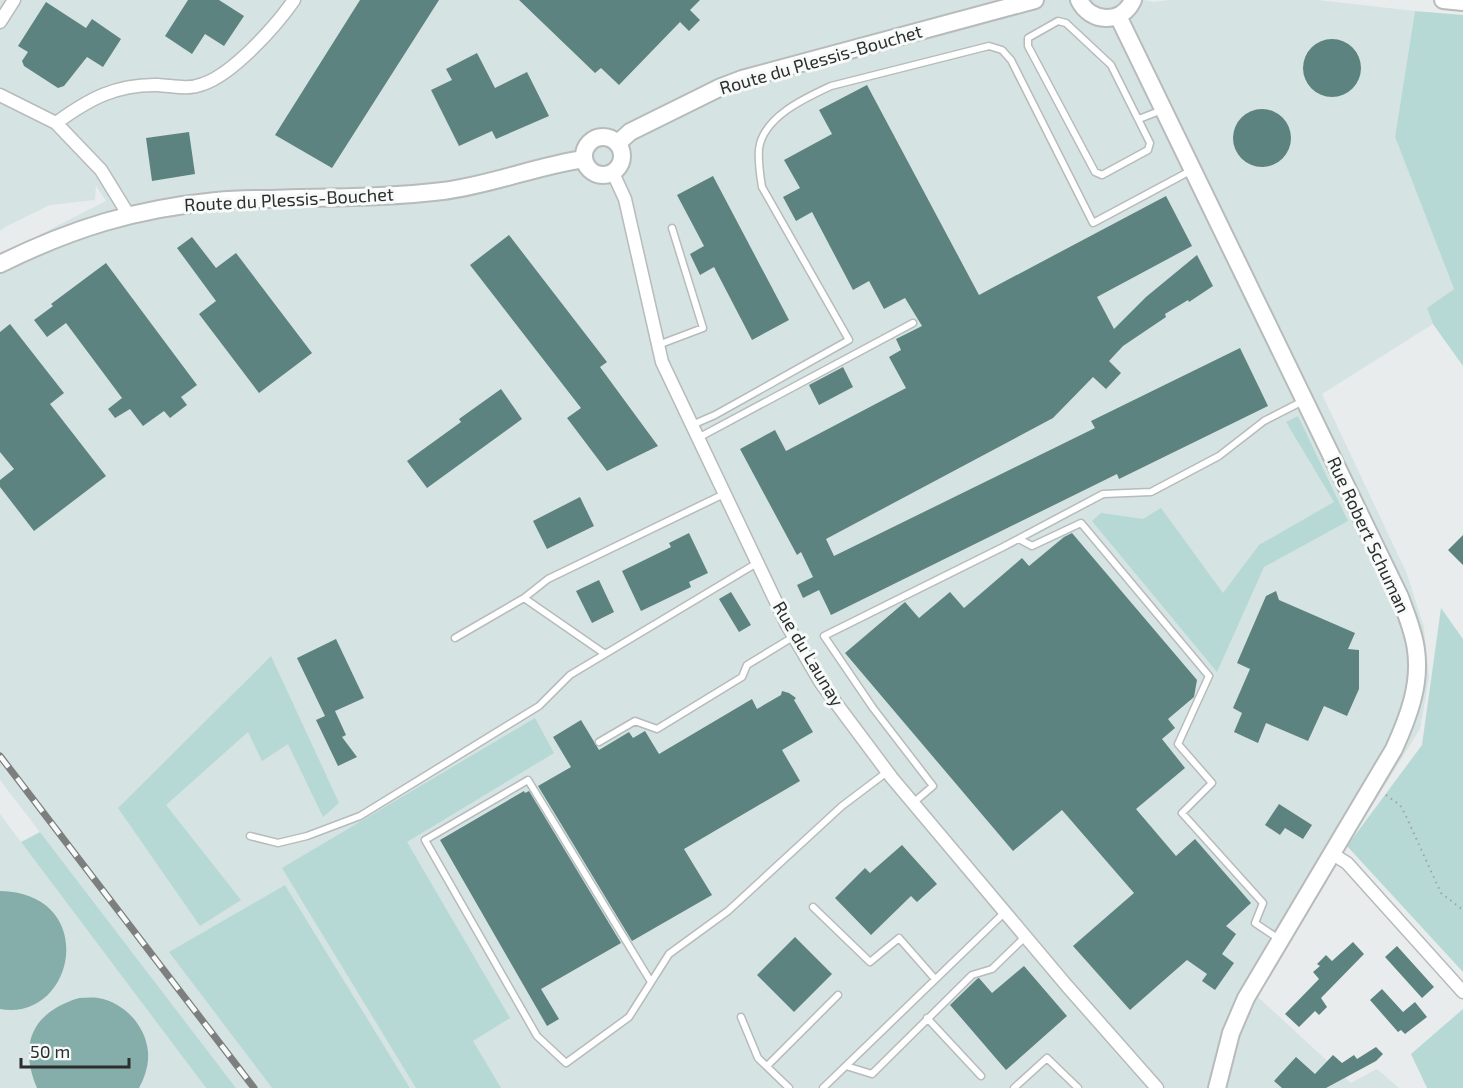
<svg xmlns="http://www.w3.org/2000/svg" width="1463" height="1088" font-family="'Exo 2',sans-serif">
	<rect width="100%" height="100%" fill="#e8ecec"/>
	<path fill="#d5e3e2" d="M0 0H1144L1153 2 1169 0H1317L1415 11 1395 137 1454 289 1427 308 1433 324 1322 394 1407 574 1424 628 1429 678 1420 729 1347 846 1258 997 1351 1083 1377 1069 1399 1088H410L285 885 170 952 272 1088H236L0 780V255L106 201 96 186 95 200 50 205 7 226 0 231Z
		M0 814 21 842 206 1088H0Z"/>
	<path fill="#b6d9d6" d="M1415 11 1463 15V366L1433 324 1427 308 1454 289 1395 137Z
		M1298 416 1348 521 1264 567 1217 672 1092 521 1101 513 1143 519 1161 508 1223 593 1259 545 1334 502 1286 422Z
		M1441 608 1463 639V972L1347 846 1422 745Z
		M271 656 339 803 323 817 288 744 262 761 248 732 166 805 241 900 200 926 118 808Z
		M535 718 554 753 407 842 510 1018 473 1041 501 1088H416L282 868Z
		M40 832 236 1088H206L21 842Z
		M285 885 410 1088H272L169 952Z
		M1463 1009V1088H1427L1411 1054Z"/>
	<path fill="#85adaa" d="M0 891C100 893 76 1022 0 1009Z
		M79 998C85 998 92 997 98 998 124 1002 146 1026 148 1052 149 1065 145 1077 139 1088H37C18 1043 33 1012 79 998Z"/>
	<path fill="#5c8380" d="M188 0H219L244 16 224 46 205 34 192 54 165 36Z
		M360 0H439L332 168 275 135Z
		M519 0H700L690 10 700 20 689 31 680 22 619 85 601 68 595 73Z
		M46 2 86 28 92 19 121 39 103 67 87 57 64 86 58 88 24 66 22 61 28 52 18 46Z
		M1303 68a29 29 0 1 1 58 0a29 29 0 1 1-58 0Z
		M477 53 495 88 527 72 549 116 496 139 492 131 459 146 431 90 452 80 446 69Z
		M867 85 979 295 1166 196 1192 246 1097 297 1114 329 1146 297 1197 255 1213 286 1189 302 1188 300 1165 314 1166 317 1123 346 1109 361 1121 373 1106 389 1093 377 1053 418 826 539 834 556 1095 428 1091 421 1240 348 1268 406 1119 479 1117 474 831 615 819 590 803 598 797 585 813 577 801 552 797 555 740 449 775 430 786 451 906 388 889 357 901 350 896 339 922 326 905 298 884 309 869 281 853 290 812 212 796 221 783 197 800 188 784 160 832 134 819 110Z
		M1233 138a29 29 0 1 1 58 0a29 29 0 1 1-58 0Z
		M189 132 195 174 152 181 146 138Z
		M713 176 789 320 752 340 714 267 700 275 690 254 704 246 677 195Z
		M509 235 607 362 600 367 658 446 607 471 567 418 581 408 470 265Z
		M192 237 216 268 236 253 312 353 259 393 199 314 216 301 177 248Z
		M106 263 197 385 181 397 187 405 170 418 164 411 143 426 130 409 115 418 108 409 122 398 66 323 47 337 34 320 53 306 51 304Z
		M10 324 64 393 50 404 106 476 34 531 0 487V480L14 469 0 452V332Z
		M843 367 853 387 819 405 809 385Z
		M501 389 522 419 427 488 407 461 461 422 459 419Z
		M580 497 594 526 547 549 533 521Z
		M689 533 708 573 689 582 691 587 641 611 622 571 671 547 669 543Z
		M1072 533 1197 680 1194 697 1168 719 1175 728 1162 739 1185 768 1136 809 1176 856 1195 839 1251 903 1226 926 1236 934 1222 954 1234 963 1215 990 1202 981 1207 974 1187 960 1130 1010 1073 946 1134 893 1062 810 1013 851 845 653 905 602 919 618 950 592 964 608 1022 558 1029 566 1064 537Z
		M1463 535V565L1448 550Z
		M599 580 614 612 592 623 576 591Z
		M1276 591 1279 600 1355 633 1348 649 1359 650V689L1347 716 1324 706 1308 741 1266 723 1258 743 1234 732 1242 713 1233 708 1250 669 1237 663 1266 596Z
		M731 592 751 625 739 632 719 599Z
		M336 639 364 698 335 711 346 735 342 737 357 757 338 766 316 720 325 716 297 658Z
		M782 691 789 693 796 698 794 700 813 732 782 750 800 781 684 849 712 895 632 941 538 786 571 767 553 737 581 720 599 750 629 732 633 738 645 731 659 754 752 699 757 709 781 695Z
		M524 791 525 793 529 791 621 943 541 989 559 1019 547 1026 440 840Z
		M1279 804 1312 825 1303 839 1285 828 1280 835 1265 825Z
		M902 845 937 884 917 902 911 896 871 935 835 898 865 868 870 873Z
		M795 937 832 974 794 1012 757 975Z
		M1353 942 1364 954 1321 998 1327 1007 1319 1015 1315 1011 1299 1027 1285 1014 1319 979 1313 972 1320 966 1317 964 1326 955 1332 961Z
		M1397 946 1434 987 1422 998 1385 957Z
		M1024 966 1067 1016 1006 1070 950 1005 977 979 979 978 992 993Z
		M1382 989 1403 1012 1415 1002 1427 1017 1405 1034 1401 1030 1398 1032 1370 1000Z
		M1376 1047 1383 1054 1376 1061 1326 1088H1282L1274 1081 1296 1057 1315 1074 1333 1055 1342 1063 1354 1055 1357 1059Z"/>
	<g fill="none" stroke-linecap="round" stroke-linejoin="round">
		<defs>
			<path id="lane" d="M1058 21 1066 23 1111 65 1150 143 1148 150 1102 175 1095 172 1028 46V38Z
				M1139 119 1162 110
				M658 345 703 328 672 228
				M692 425 715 415 849 340 762 187C760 175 758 162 759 149 763 117 805 98 831 86L989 46 1002 50 1011 60 1093 223 1192 170
				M698 438 913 323
				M1019 539 1032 546 1081 523 1209 676 1178 744 1212 783 1182 813 1263 903 1255 923 1279 939
				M524 598 548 579 724 494
				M455 638 524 598 605 654
				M599 742 635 721 657 729 742 677 747 665 793 637
				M913 803 933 786 873 708 824 636 1003 547 1103 494 1151 492 1219 456 1264 421 1303 401
				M250 836 278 843 307 836 360 816 539 706 570 675 757 563
				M813 907 870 962 899 938 935 979
				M651 982 528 780 425 840 537 1036 566 1063 629 1017 669 954 728 911 842 806 887 772
				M741 1017 758 1058 789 1088
				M927 1018 981 1076
				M767 1066 838 995
				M846 1066 872 1074 972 975 992 969 1025 937
				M823 1088 1005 912
				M1014 1088 1047 1058 1078 1088"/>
			<path id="street" d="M0 22 14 0
				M0 95 56 123 101 170 128 214
				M56 123C89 99 116 84 158 85 174 86 188 90 203 84 233 74 276 26 294 0
				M613 173 625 199 662 362 787 625 821 683 892 778 1067 986 1157 1088
				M1331 853 1347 863 1463 992"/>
			<path id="secondary" d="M1079 0C1090 23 1122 25 1133 0
				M1443 0 1463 2
				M1118 16 1400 597C1406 614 1414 632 1416 650 1421 685 1408 718 1394 749L1246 998 1231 1033 1217 1088
				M584 156a19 19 0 1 1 38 0a19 19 0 1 1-38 0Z
				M618 143 630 132 721 87 742 79 1035 0
				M0 264C73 228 135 209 216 201 234 199 252 199 270 199 328 197 385 198 443 191 491 185 536 166 584 159"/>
		</defs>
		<use href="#lane" stroke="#b7bbbb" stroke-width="9"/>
		<use href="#street" stroke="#b7bbbb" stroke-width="15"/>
		<use href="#secondary" stroke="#b7bbbb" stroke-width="20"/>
		<path stroke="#a0a3a3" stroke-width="2" stroke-dasharray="1.5 4.5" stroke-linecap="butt" d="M1386 795 1400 805 1405 814 1441 893 1463 910"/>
		<use href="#lane" stroke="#fff" stroke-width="6"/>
		<use href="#street" stroke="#fff" stroke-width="12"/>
		<use href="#secondary" stroke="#fff" stroke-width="16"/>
		<defs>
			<path id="rail" d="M0 756 254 1088"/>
		</defs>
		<use href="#rail" stroke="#7d7f7f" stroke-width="7"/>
		<use href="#rail" stroke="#f6faf9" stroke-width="4.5" stroke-dasharray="14" stroke-linecap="butt"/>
	</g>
	<g text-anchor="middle" stroke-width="6" stroke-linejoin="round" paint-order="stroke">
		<g font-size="18" fill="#2c2d2d" stroke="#f6faf9">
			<text transform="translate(821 60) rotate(-16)" y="6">Route du Plessis-Bouchet</text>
			<text transform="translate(289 200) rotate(-3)" y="6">Route du Plessis-Bouchet</text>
			<text transform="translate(1368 535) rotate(65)" y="6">Rue Robert Schuman</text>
			<text transform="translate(808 654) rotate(59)" y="6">Rue du Launay</text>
		</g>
	</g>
	<path d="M21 1058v9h108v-9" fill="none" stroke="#2c2d2d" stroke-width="3"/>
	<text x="30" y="1058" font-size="18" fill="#2c2d2d" stroke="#f6faf9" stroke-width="4.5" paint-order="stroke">50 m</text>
</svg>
